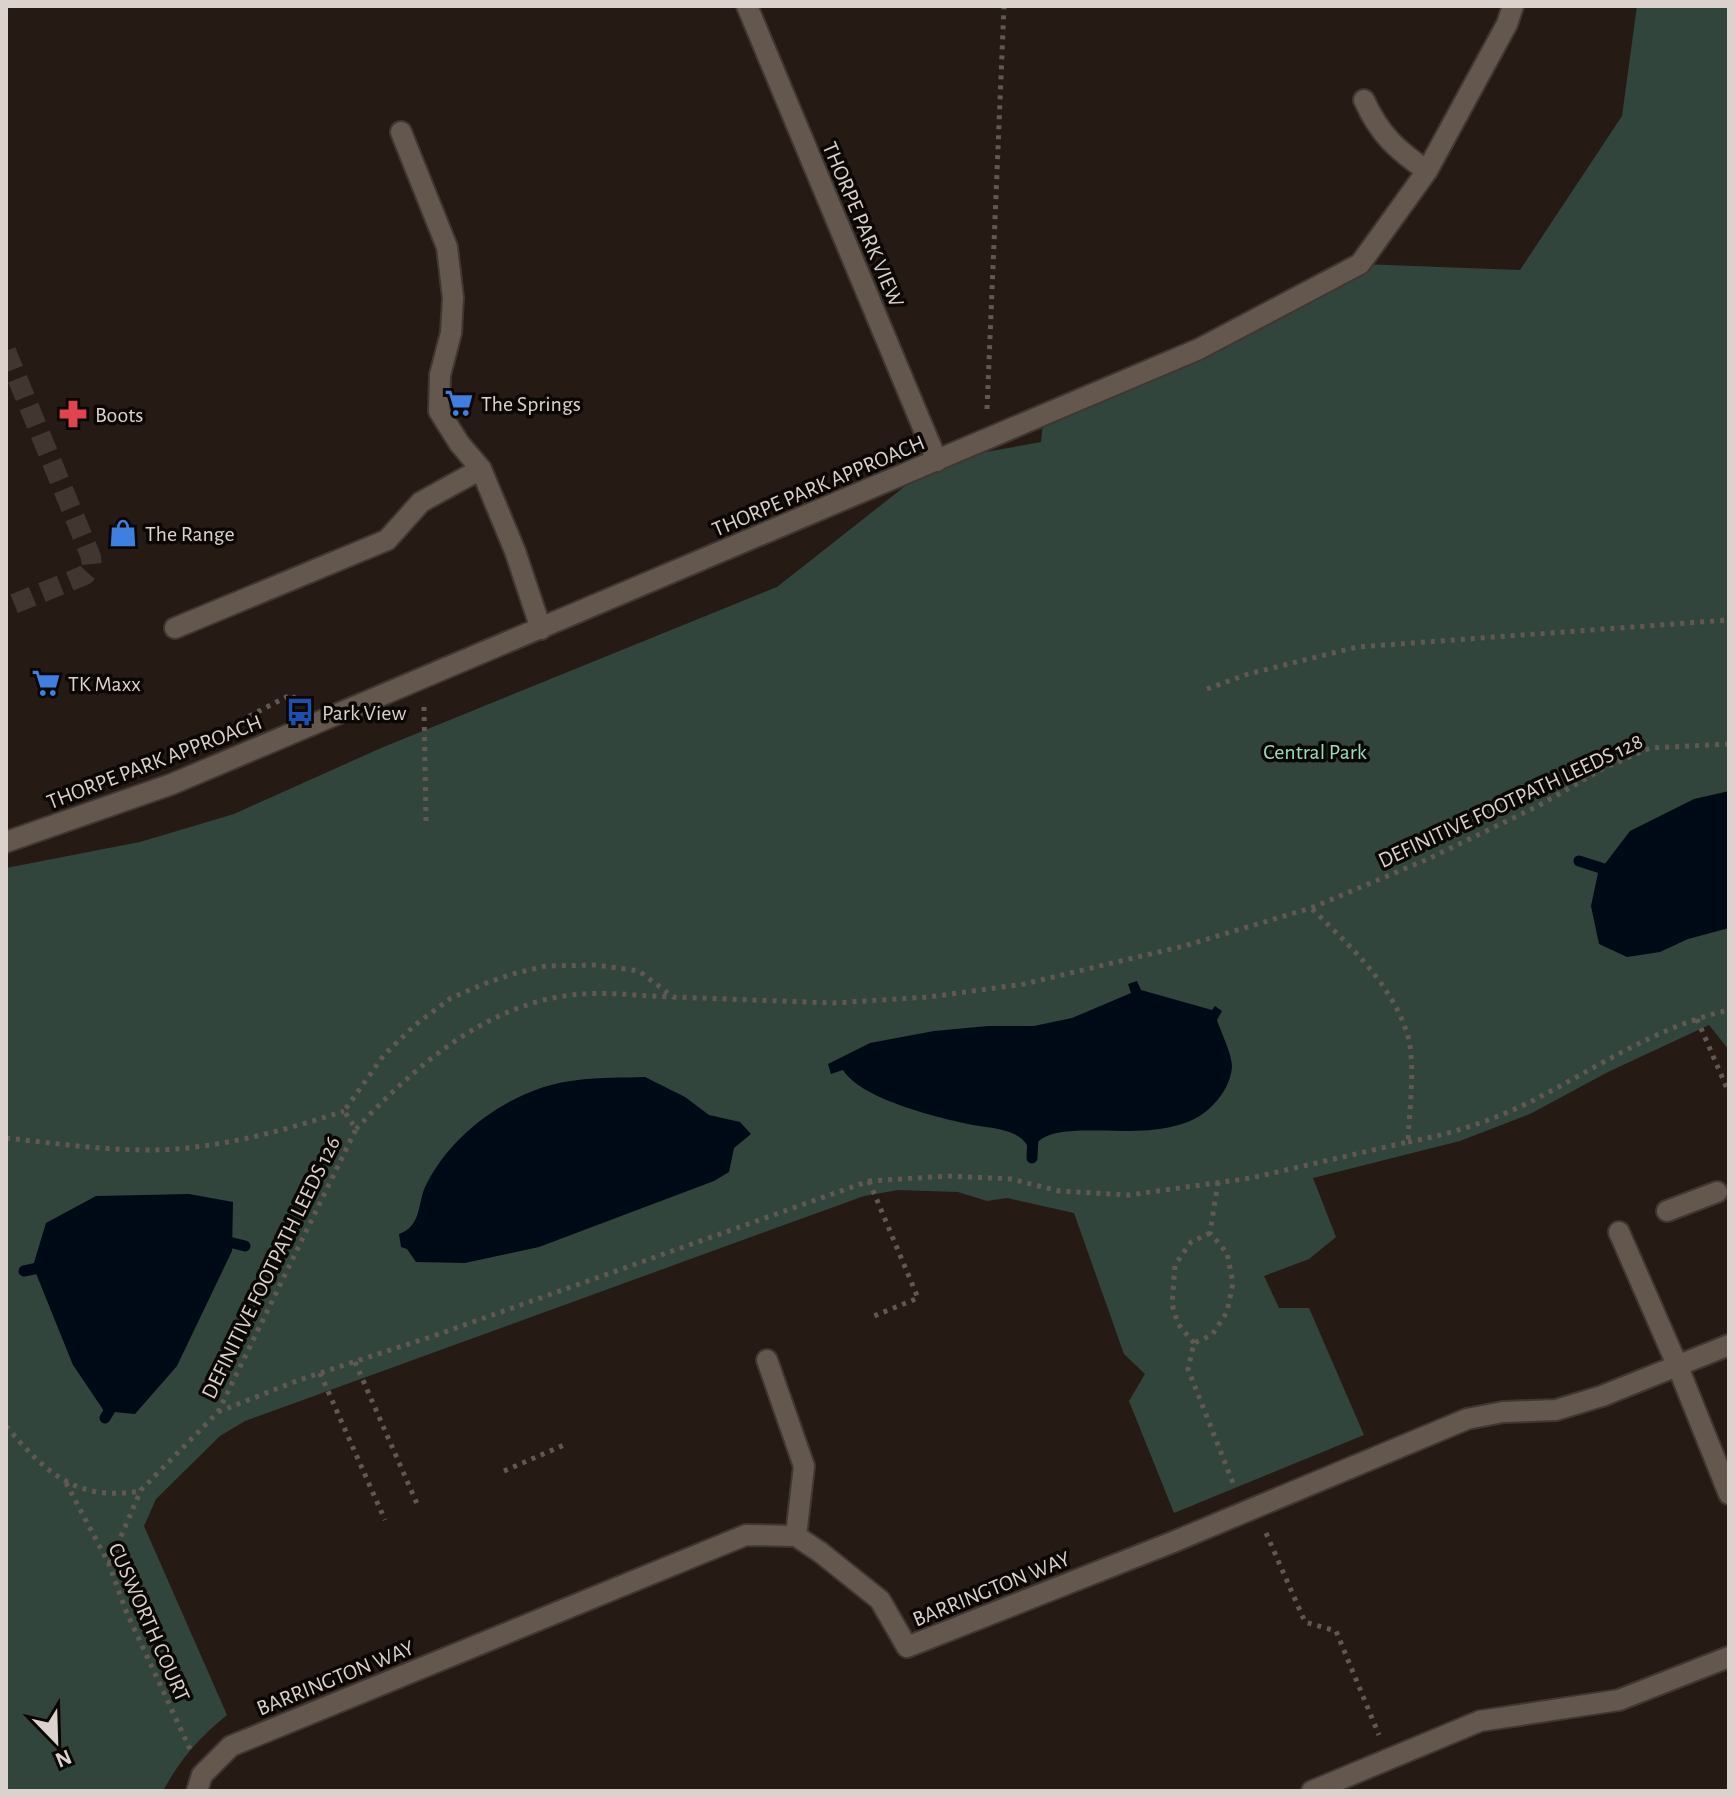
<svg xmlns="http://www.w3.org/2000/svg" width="1735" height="1797" font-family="'Alegreya Sans',sans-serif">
	<rect width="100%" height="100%" fill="#261b14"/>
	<path fill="#32453c" d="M1637 6H1729V1050L1709 1025 1608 1072 1530 1114 1460 1141 1313 1178 1336 1237 1309 1259 1264 1276 1279 1308H1309L1364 1435 1174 1513 1129 1401 1145 1374 1124 1354 1074 1213 1007 1198 987 1201 958 1192 898 1190 864 1196 245 1421 220 1436 156 1499 144 1526 227 1715C198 1739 181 1758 163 1791H6V868L140 842 234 814 381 748 777 587 937 461 1041 442 1044 415 1360 264 1520 270 1622 116Z"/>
	<path fill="#000a16" d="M1729 791V928L1688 939 1660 952 1627 957 1599 944 1591 906 1598 873 1630 831 1694 799Z
		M1137 981 1141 990 1212 1010 1215 1006 1222 1011 1217 1020C1221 1033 1232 1053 1232 1067 1231 1081 1223 1095 1213 1105 1168 1153 1067 1114 1038 1142V1148L1029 1149C1025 1139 1016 1134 1006 1131 994 1127 981 1127 968 1124 936 1117 861 1099 843 1070L831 1074 828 1064 870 1043 934 1031 988 1026H1034L1072 1018 1131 993 1128 984Z
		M645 1077 685 1097 709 1115 740 1122 751 1134 734 1148 729 1172 714 1181 539 1247 465 1263 416 1262 407 1249 401 1247 399 1234C423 1226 417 1200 427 1183 455 1129 517 1086 578 1080 600 1077 623 1078 645 1077Z
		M189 1194 233 1202 232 1251 177 1366 135 1414 104 1411 73 1365 33 1266 46 1223 96 1196Z"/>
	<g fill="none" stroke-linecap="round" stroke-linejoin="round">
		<path stroke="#000a16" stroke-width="11" d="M1579 861 1604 869
			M1032 1158 1033 1135
			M225 1241 245 1246
			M24 1271 43 1267
			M105 1418 114 1403"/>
		<path stroke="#413630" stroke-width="20" stroke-dasharray="20 10" stroke-linecap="butt" d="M6 351 91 557 92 567 85 575 6 607"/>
		<defs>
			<path id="minor" d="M747 6 937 461
				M1364 100C1380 135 1396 149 1427 171
				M401 132 447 247 453 298 451 333 440 375 439 411 459 443 481 469 515 551 541 629
				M175 628 387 540 421 502 481 469
				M6 842 172 784 1199 349 1360 264 1427 171 1507 24 1513 6
				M1667 1211 1717 1192
				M1619 1232 1678 1367 1729 1494
				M767 1360 804 1466 796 1536
				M197 1791 202 1775 231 1746 746 1535 796 1536 820 1552 880 1600 907 1647 1173 1542 1467 1419 1503 1412 1556 1410 1602 1396 1729 1345
				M1312 1791 1480 1721 1619 1700 1729 1657"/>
		</defs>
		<use href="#minor" stroke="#403633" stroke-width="24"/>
		<path stroke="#625852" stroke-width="5" stroke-dasharray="4 6" stroke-linecap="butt" d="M987 409 1004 6
			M1207 689 1248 674 1357 647 1729 620
			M424 707 426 822
			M240 721 292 694 295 700
			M1697 1019 1729 1093
			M356 1129C416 1065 489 1001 581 994 611 992 642 996 672 997
			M6 1138C62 1144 121 1153 177 1149 234 1144 290 1129 344 1111
			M1408 1142C1451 1134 1491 1121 1530 1102 1595 1069 1657 1026 1729 1010
			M869 1181 918 1298 874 1316
			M1218 1182 1210 1233 1227 1253 1233 1283 1227 1312 1212 1335 1194 1343 1188 1369 1235 1488
			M1194 1343 1178 1324 1172 1304 1175 1265 1191 1242 1210 1233
			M355 1362 418 1506
			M320 1373 385 1520
			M218 1412 299 1380 439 1334 869 1181 948 1176 1011 1179 1059 1191 1129 1195 1251 1178 1408 1142C1409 1110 1417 1060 1406 1030 1389 981 1347 943 1311 908
			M6 1426C45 1472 76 1502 140 1491
			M504 1471 564 1445
			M66 1483 109 1564 126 1611 190 1749
			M1266 1533 1305 1622 1336 1631 1379 1735
			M109 1564 141 1490 218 1412 356 1129 344 1111 384 1055 415 1025 451 998 486 983 516 973 546 966 596 965 639 971 673 997 833 1003 929 997 1024 984 1184 946 1311 908 1428 859 1538 806 1602 769 1650 748 1729 744"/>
		<use href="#minor" stroke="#64574e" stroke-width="20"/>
	</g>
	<defs>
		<symbol id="supermarket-bare" viewBox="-9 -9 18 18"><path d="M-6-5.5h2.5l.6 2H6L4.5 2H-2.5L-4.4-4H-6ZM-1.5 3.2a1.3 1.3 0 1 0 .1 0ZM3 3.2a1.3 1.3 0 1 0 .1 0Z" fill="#3f7fe0" stroke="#0b0705" stroke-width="2.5" paint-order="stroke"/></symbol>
		<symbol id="pharmacy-bare" viewBox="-9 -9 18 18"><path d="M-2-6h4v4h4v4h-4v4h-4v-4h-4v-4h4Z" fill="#e0444e" stroke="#0b0705" stroke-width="2.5" paint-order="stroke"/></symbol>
		<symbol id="shop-bare" viewBox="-9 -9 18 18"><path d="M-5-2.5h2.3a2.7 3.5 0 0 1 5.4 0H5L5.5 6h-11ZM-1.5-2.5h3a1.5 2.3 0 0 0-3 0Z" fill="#3f7fe0" stroke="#0b0705" stroke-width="2.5" paint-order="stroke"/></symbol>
		<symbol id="bus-bare" viewBox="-9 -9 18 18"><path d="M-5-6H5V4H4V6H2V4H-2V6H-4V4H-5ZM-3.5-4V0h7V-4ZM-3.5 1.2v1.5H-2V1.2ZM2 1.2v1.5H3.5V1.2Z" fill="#1a4fb4" stroke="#0b0705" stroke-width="2.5" paint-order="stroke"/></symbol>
	</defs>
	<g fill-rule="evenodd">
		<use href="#supermarket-bare" x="439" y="383" width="40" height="40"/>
		<use href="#pharmacy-bare" x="53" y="394" width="40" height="40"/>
		<use href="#shop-bare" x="103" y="513" width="40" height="40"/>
		<use href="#supermarket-bare" x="26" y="663" width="40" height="40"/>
		<use href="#bus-bare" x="280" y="692" width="40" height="40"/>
	</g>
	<g text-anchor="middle" stroke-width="7" stroke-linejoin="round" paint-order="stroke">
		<g font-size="22" fill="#dbd2ce" stroke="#0b0705">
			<text transform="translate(864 224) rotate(67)" y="8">THORPE PARK VIEW</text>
			<text transform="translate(818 485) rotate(-23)" y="8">THORPE PARK APPROACH</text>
			<text transform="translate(154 761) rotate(-21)" y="8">THORPE PARK APPROACH</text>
			<text transform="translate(1510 800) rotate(-25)" y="8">DEFINITIVE FOOTPATH LEEDS 128</text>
			<text transform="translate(270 1267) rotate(-64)" y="8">DEFINITIVE FOOTPATH LEEDS 126</text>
			<text transform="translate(991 1588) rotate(-22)" y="8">BARRINGTON WAY</text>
			<text transform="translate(150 1622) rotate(66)" y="8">CUSWORTH COURT</text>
			<text transform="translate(335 1677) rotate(-22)" y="8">BARRINGTON WAY</text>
		</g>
		<g font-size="22" fill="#dbd2ce" stroke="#0b0705" text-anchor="start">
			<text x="481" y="411">The Springs</text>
			<text x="95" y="422">Boots</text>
			<text x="145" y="541">The Range</text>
			<text x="68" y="691">TK Maxx</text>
			<text x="322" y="720">Park View</text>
		</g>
		<g font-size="22" fill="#9cdcbe" stroke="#0b0705">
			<text x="1315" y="759">Central Park</text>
		</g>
	</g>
	<rect width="1735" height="1797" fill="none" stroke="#dbd2ce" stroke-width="16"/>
	<g transform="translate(56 1741) rotate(157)" stroke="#0b0705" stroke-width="6" paint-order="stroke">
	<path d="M0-6L14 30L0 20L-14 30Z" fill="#dbd2ce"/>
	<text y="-12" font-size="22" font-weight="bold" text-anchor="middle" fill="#dbd2ce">N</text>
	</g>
</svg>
